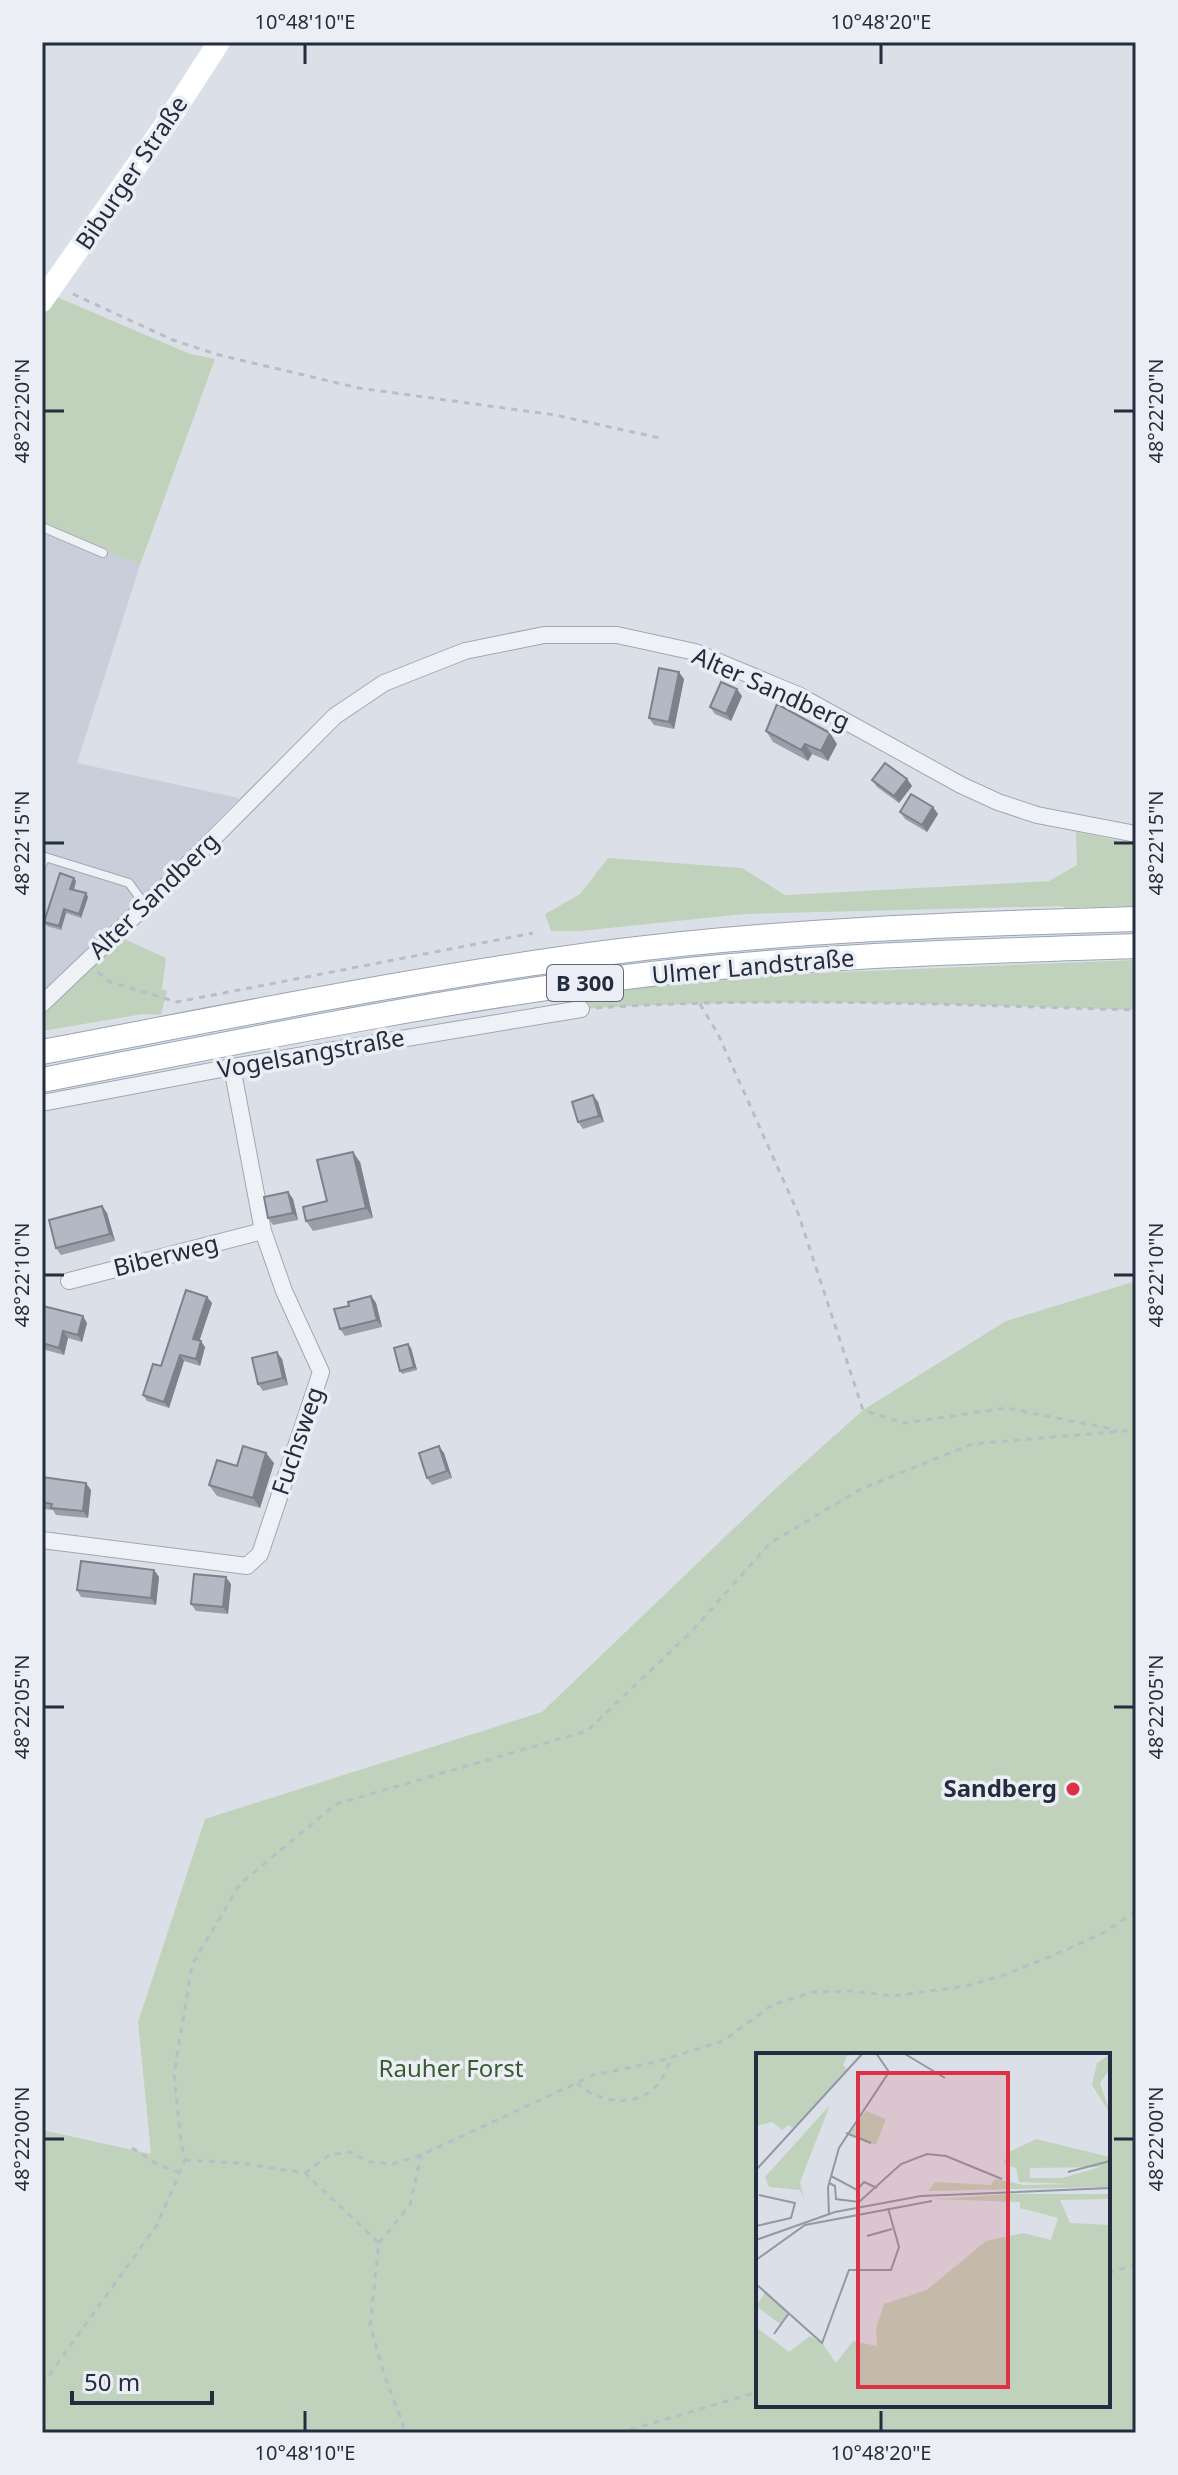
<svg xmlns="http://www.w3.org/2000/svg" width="1178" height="2475" font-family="'Noto Sans',sans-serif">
	<rect width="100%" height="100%" fill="#dbe0e8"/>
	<path fill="#c9cfda" d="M42 522 140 565 77 763 239 798 160 881 42 995Z"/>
	<path fill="#c1d2bc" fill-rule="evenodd" d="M57 297 190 354 215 359 140 565 42 522V317Z
		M1076 832 1136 844V906L1065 908 1062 906 745 914 580 931H551L545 914 580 894 608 858 742 868 785 895 1049 881 1077 865Z
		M122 938 166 958 162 989 167 991 161 1015 143 1014 42 1031V1010Z
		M1136 960V1010C951 1004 766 997 581 1009L578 995 741 976Z
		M1136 1281V2433H42V2130L151 2154 138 2022 205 1819 542 1712 774 1490 863 1410 1006 1321ZM758 2055H1108V2405H758Z"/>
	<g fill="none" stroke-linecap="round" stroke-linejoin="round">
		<defs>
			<path id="lane" d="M42 527 103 553
				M42 865 45 857 129 883 145 905"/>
			<path id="street" d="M42 1004 169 883 335 716 384 683 465 651 544 635H617L695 652 798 695 961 785 998 802 1037 815 1136 834
				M42 1103 232 1067 581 1009
				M69 1281 263 1231
				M42 1540 247 1566 260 1554 321 1372 284 1291 263 1231 232 1067"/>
			<path id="primary" d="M42 1052C232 1016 421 977 612 952 785 930 962 924 1136 919
				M42 1080C233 1043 425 1003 618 978 790 956 963 952 1136 946"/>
		</defs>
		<use href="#lane" stroke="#a0a7b2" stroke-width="10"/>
		<use href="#street" stroke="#a0a7b2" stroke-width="18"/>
		<use href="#primary" stroke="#9aa4b4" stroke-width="26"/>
		<path stroke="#b9bec6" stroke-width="3" stroke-dasharray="6 6" stroke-linecap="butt" d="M73 294 173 340 219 355 359 388 555 415 660 438
			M98 972 110 982 177 1002 533 933
			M700 1004 718 1034 798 1213 863 1410 904 1423 1007 1408 1117 1430
			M596 1008C776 996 956 1005 1136 1010
			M577 2083C596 2102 636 2109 656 2086 663 2079 667 2067 672 2059
			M132 2148 157 2164 180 2173
			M185 2160 239 2163 305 2173 379 2243 370 2325 384 2374 406 2433
			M305 2173 329 2155 350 2152 370 2162 392 2164 421 2155 594 2075 656 2062 723 2041 772 2005 813 1992 851 1991 893 1996 966 1986 1007 1974 1063 1951 1103 1933 1136 1911
			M379 2243 410 2205 421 2155
			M1108 2273 1136 2264
			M42 2385 157 2225 185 2160 181 2142 174 2074 192 1965 240 1884 336 1804 587 1731 691 1632 770 1543 861 1489 972 1444 1136 1430
			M619 2433 758 2392"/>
		<use href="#lane" stroke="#eef1f6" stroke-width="8"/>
		<use href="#street" stroke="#eef1f6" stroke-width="16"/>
		<path stroke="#fff" stroke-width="22" d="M42 301 170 118 219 42"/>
		<use href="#primary" stroke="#fff" stroke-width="24"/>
	</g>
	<path fill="#999fa9" d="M684 679 674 729 654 725 649 718Z
		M742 696 731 721 715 714 710 707Z
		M766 731 837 744 828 761 812 754 808 761 773 742Z
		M907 779 912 786 899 803 877 787 872 780Z
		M933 807 938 814 927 832 905 819 900 812Z
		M76 881 74 890 86 893 88 897 81 918 66 913 61 930 47 926 44 922Z
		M593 1095 598 1102 604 1122 583 1129 578 1122Z
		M360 1162 373 1218 313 1231 306 1221 327 1201Z
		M288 1192 293 1199 298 1220 273 1225 268 1218Z
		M102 1206 107 1213 115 1241 61 1255 56 1248Z
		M371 1296 376 1303 382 1327 345 1336 340 1329 349 1306Z
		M207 1297 212 1303 199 1341 205 1347 200 1366 184 1361 169 1408 147 1401 143 1395Z
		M42 1308 87 1323 82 1342 68 1338 64 1355 42 1349Z
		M408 1344 411 1348 417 1370 402 1374 400 1371Z
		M282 1359 288 1385 263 1391 258 1384Z
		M444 1453 452 1478 432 1485 427 1478Z
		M274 1463 260 1508 217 1496 209 1485Z
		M42 1477 91 1490 88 1518 56 1515 53 1510 43 1509 42 1508Z
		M154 1570 159 1577 156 1605 81 1597 77 1590Z
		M231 1584 228 1614 196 1611 191 1604Z"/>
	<path fill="#7d828a" d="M679 672 684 679 674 729 669 722Z
		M737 689 742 696 731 721 726 714Z
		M830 733 837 744 828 761 821 751Z
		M805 744 812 754 808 761 801 750Z
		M907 779 912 786 899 803 894 796Z
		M933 807 938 814 927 832 922 825Z
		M74 878 76 881 73 892 70 889Z
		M86 893 88 897 81 918 79 914Z
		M64 909 66 913 61 930 59 926Z
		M593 1095 598 1102 604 1122 599 1116Z
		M353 1152 360 1162 373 1218 366 1208Z
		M288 1192 293 1199 298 1220 293 1213Z
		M102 1206 107 1213 115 1241 110 1234Z
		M371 1296 376 1303 382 1327 377 1320Z
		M207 1297 212 1303 198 1345 193 1339Z
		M83 1316 87 1323 82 1342 78 1335Z
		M63 1331 68 1338 64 1355 59 1348Z
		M201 1341 205 1347 200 1366 196 1359Z
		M408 1344 411 1348 417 1370 414 1367Z
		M277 1352 282 1359 288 1385 283 1378Z
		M180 1355 184 1361 169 1408 164 1402Z
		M439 1446 444 1453 452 1478 447 1471Z
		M266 1453 274 1463 260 1508 253 1498Z
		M86 1483 91 1490 88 1518 83 1511Z
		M154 1570 159 1577 156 1605 151 1598Z
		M226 1577 231 1584 228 1614 223 1607Z"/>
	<path fill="#b2b9c5" stroke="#7d828a" stroke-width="2" d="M659 668 679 672 669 722 649 718Z
		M721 682 737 689 726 714 710 707Z
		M777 704 830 733 821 751 805 744 801 750 766 731Z
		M885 763 907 779 894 796 872 780Z
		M911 794 933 807 922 825 900 812Z
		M60 873 74 878 70 889 86 893 79 914 64 909 59 926 44 922Z
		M593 1095 599 1116 578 1122 572 1102Z
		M353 1152 366 1208 306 1221 303 1207 327 1201 317 1160Z
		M288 1192 293 1213 268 1218 264 1197Z
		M102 1206 110 1234 56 1248 49 1220Z
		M186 1290 207 1297 193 1339 201 1341 196 1359 180 1355 164 1402 143 1395 153 1364 161 1366Z
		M371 1296 377 1320 340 1329 334 1309 349 1306 348 1302Z
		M43 1306 83 1316 78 1335 63 1331 59 1348 42 1343Z
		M408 1344 414 1367 400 1371 394 1348Z
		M277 1352 283 1378 258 1384 252 1358Z
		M243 1446 266 1453 253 1498 209 1485 217 1460 237 1466Z
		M439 1446 447 1471 427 1478 419 1453Z
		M42 1477 86 1483 83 1511 51 1508 52 1504 42 1502Z
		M81 1561 154 1570 151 1598 77 1590Z
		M194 1574 226 1577 223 1607 191 1604Z"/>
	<path fill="none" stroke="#242d3f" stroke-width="3" d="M305 44V64M881 44V64M44 411H64M1114 411H1134M44 843H64M1114 843H1134M44 1275H64M1114 1275H1134M44 1707H64M1114 1707H1134M44 2139H64M1114 2139H1134M305 2411V2431M881 2411V2431"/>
	<circle fill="#db3246" stroke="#ebeff5" stroke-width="3" cx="1073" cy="1789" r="8"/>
	<g text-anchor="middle" stroke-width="7" stroke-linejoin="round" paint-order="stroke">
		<rect fill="#ebeff5" stroke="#606776" stroke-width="2" x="547" y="965" width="76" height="36" rx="6"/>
		<g font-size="22" font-weight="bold" fill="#242d3f">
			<text x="585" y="991">B 300</text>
		</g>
		<g font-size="24" fill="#242d3f" stroke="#ebeff5">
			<text transform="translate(132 173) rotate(-56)" y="8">Biburger Straße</text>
			<text transform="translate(771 689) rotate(24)" y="8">Alter Sandberg</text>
			<text transform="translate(154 896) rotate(-44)" y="8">Alter Sandberg</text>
			<text transform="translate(753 967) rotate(-5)" y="8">Ulmer Landstraße</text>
			<text transform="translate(311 1054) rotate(-10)" y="8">Vogelsangstraße</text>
			<text transform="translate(166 1256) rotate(-14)" y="8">Biberweg</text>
			<text transform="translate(298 1441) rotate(-71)" y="8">Fuchsweg</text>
		</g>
		<g font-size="24" font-weight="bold" fill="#242d3f" stroke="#ebeff5" text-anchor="end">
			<text x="1057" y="1797">Sandberg</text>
		</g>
		<g font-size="24" fill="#375c30" stroke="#ebeff5">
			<text x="451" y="2077">Rauher Forst</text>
		</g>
	</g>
	<g transform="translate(756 2053)">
		<rect width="354" height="354" fill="#dbe0e8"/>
		<path d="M0 0H104L91 3 87 12 92 17 37 75 32 72 26 77 16 69 0 73ZM354 1V16L344 30 354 60 336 32 341 10ZM74 52 44 129 48 147 44 137 13 134 9 124ZM110 58 130 66 120 92 93 80ZM280 86 354 104V134L172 138 179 129 235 132 239 126 268 132 314 131 263 129 260 115 248 111 251 100ZM344 114 306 125H274V115ZM257 141H354V146L304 147 314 170 354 172V354H0V274L33 299 54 283 66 290 80 310 97 288 121 293 120 276 128 251 171 237 230 188 267 180 295 187 302 165 264 155V149L176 146ZM10 238 33 260 24 271 0 253Z" fill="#c1d2bc" fill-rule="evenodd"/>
		<path fill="none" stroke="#9298a4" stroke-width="2" d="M149 1 189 25M90 80 115 90M0 117 107 0M312 119 354 108M75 123 101 137 108 129 121 135M73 130 79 133 80 146 103 149 145 111 171 101 190 103 246 126M73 162 72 134 83 95 133 19 120 0M0 173 35 165 39 150 3 142M111 183 136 176M0 187 79 159 165 143 354 135M0 207 49 172 176 148M0 231 66 290 93 217H135L143 194 132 155M18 281 33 260"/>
		<path fill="#db3246" fill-opacity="0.15" stroke="#db3246" stroke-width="4" d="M102 20H252V334H102Z"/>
		<rect width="354" height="354" fill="none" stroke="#242d3f" stroke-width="4"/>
	</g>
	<rect width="1178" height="2475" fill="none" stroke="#ebeff5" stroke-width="88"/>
	<path d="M72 2391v12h140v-12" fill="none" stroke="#242d3f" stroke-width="4"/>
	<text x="84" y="2391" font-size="24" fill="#242d3f" stroke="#ebeff5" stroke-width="6" paint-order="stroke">50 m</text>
	<rect x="44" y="44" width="1090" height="2387" fill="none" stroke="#242d3f" stroke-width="3"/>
	<g font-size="20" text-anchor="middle" fill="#242d3f">
		<text x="305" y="29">10°48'10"E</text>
		<text x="881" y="29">10°48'20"E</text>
		<text transform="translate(22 411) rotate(-90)" y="7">48°22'20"N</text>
		<text transform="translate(1156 411) rotate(-90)" y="7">48°22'20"N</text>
		<text transform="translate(22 843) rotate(-90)" y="7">48°22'15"N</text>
		<text transform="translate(1156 843) rotate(-90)" y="7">48°22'15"N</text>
		<text transform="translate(22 1275) rotate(-90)" y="7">48°22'10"N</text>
		<text transform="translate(1156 1275) rotate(-90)" y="7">48°22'10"N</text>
		<text transform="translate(22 1707) rotate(-90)" y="7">48°22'05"N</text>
		<text transform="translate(1156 1707) rotate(-90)" y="7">48°22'05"N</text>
		<text transform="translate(22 2139) rotate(-90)" y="7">48°22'00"N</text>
		<text transform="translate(1156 2139) rotate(-90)" y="7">48°22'00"N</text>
		<text x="305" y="2460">10°48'10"E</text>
		<text x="881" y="2460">10°48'20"E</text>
	</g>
</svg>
